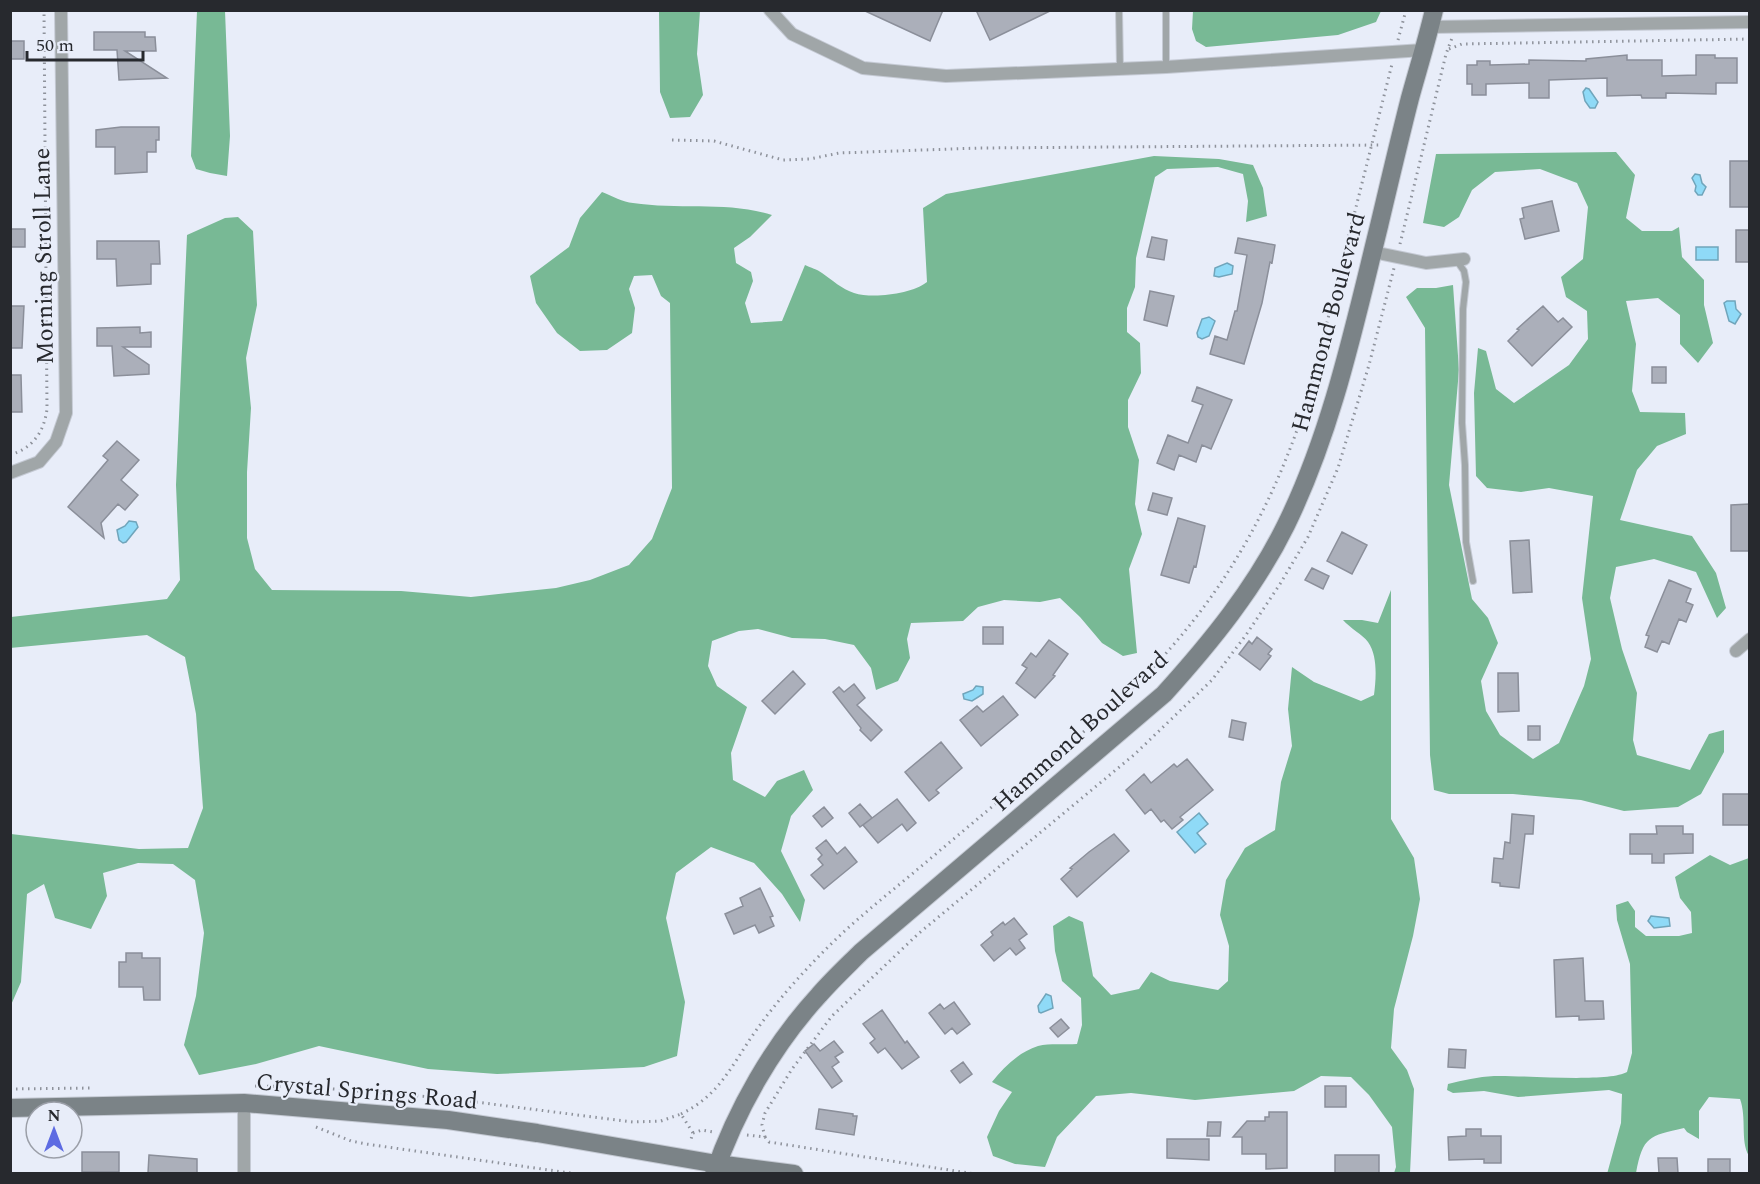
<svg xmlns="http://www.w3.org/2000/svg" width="1760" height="1184" font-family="Spectral,serif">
	<rect width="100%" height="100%" fill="#e8edf9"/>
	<path fill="#78b995" d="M197 11H225L230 136 227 176 210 173 196 169 191 156Z
		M659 11H700L697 54 703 95 690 117 670 118 660 92Z
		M1193 11V10L1381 11 1376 22 1338 35 1206 47 1196 41 1192 29Z
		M1616 152 1635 175 1626 218 1642 231H1672L1679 227 1682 257 1704 280V305L1713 343 1698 363 1680 344V315L1658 298 1626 301 1636 344 1632 391 1640 412 1685 413 1686 434 1657 446 1637 470 1620 520 1692 536 1716 573 1726 608 1717 618 1696 572 1654 559 1616 567 1610 598 1622 649 1637 693 1633 740 1637 755 1690 770 1709 734 1724 730V752L1701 794 1678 807 1624 811 1581 800 1513 794H1449L1434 790 1430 755 1425 328 1406 297 1417 288H1436L1453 285 1459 370 1449 485 1472 599 1488 618 1498 643 1481 681 1486 711 1500 735 1533 759 1559 743 1584 686 1591 659 1582 598 1593 496 1549 488 1521 492 1487 488 1476 476 1474 393 1478 348 1486 351 1496 389 1514 403 1569 365 1588 339 1587 311 1566 297 1561 277 1583 259 1588 207 1577 183 1540 169 1495 172 1472 190 1459 217 1444 227 1423 223 1436 154Z
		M1154 156 1219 159 1253 165 1263 188 1267 216 1246 222 1248 201 1243 174 1218 167 1167 169 1155 177 1136 258 1135 287 1127 308V332L1140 343 1141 373 1128 400V427L1139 460 1135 504 1142 534 1129 569 1137 653 1123 656 1102 643 1080 617 1060 598 1040 602 1004 600 978 607 963 621 911 623 907 639 910 658 898 681 876 690 871 668 854 645 825 639 792 638 758 629 739 631 712 641 708 666 717 686 747 707 731 753 733 780 765 797 777 781 804 770 813 790 791 816 781 851 805 900 800 922 782 894 754 863 711 847 676 873 666 918 685 1002 677 1056 644 1067 497 1074 428 1069 319 1046 256 1064 199 1075 184 1045 196 996 204 933 195 880 173 864 138 863 103 873 107 896 91 929 55 918 44 884 27 894 21 982 11 1005V834L139 849 188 848 203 808 196 714 185 657 147 635 10 648 11 617 167 599 180 580 176 485 187 235 225 218 238 217 253 231 257 305 246 358 251 408 247 472V538L255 569 272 590 401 591 471 597 556 588 590 580 629 565 652 539 672 488 670 303 661 296 652 275 634 276 629 289 635 308 632 333 607 350 580 351 557 333 536 303 530 276 569 247 580 218 602 192C612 196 623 202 633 203 679 210 728 201 772 215L750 237 734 248 736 263 751 272 753 281 745 303 751 323 782 321 805 265C811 268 817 269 822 273 832 280 842 289 854 293 873 299 912 294 927 282L923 208 946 194Z
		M1391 590V819L1414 858 1420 899 1413 936 1394 1009 1391 1048 1407 1070 1414 1089 1410 1173H1394L1396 1167 1392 1127 1369 1095 1351 1077 1321 1076 1294 1091 1195 1100 1131 1093 1096 1096 1057 1137 1045 1167 1015 1164 993 1156 987 1137 999 1111 1012 1092 992 1082C1004 1067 1019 1052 1038 1046 1050 1043 1065 1045 1077 1044L1082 1025 1081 998 1062 981 1055 951 1053 926 1069 916 1083 922 1093 976 1111 995 1139 989 1151 972 1170 981 1218 990 1228 981 1229 946 1220 915 1226 880 1245 848 1275 830 1281 782 1292 746 1288 709 1292 667 1314 682 1361 701 1374 695C1376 679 1378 656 1368 642 1363 635 1350 628 1343 620H1362L1378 623Z
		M1710 855 1730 865 1749 858V1156C1740 1141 1747 1118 1740 1099L1709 1097 1699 1111V1139L1687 1132 1684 1128C1649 1136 1643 1136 1636 1173L1607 1174 1621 1123 1622 1094 1609 1090 1518 1097 1484 1091 1453 1093 1447 1090 1448 1084C1463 1080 1478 1077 1494 1076 1521 1075 1608 1083 1627 1072L1632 1053 1630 964 1617 920 1616 905 1628 901 1635 911V927L1646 936H1679L1692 933 1691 912 1680 898 1675 877Z"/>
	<path fill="#8fdaf7" stroke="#70a5bb" stroke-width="1.5" d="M1586 88 1589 89 1598 102 1595 108H1590L1585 101 1583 92Z
		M1695 174 1700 175 1702 183 1706 187 1702 195H1698L1695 191 1696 186 1692 178Z
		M1696 247H1718V260H1696Z
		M1227 263 1233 266 1232 274 1219 277 1214 276 1215 268Z
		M1727 301H1735L1736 309 1741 314 1735 324 1729 321 1724 303Z
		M1209 317 1215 321 1209 336 1202 339 1198 337 1197 333 1202 319Z
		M129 521 136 522 138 527 126 542 123 543 119 540 117 530 125 526Z
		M976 686 983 687V694L972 701 964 699 963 694 973 690Z
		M1199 813 1208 824 1197 833 1206 844 1195 853 1177 832Z
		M1651 916 1669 918 1670 926 1654 928 1648 921Z
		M1046 994 1051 996 1053 1008 1041 1013 1039 1012 1038 1006Z"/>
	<path fill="#abafba" stroke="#8b8f9a" stroke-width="1.5" d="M863 10H943L930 41Z
		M976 10H1052L990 40Z
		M94 32H145V37H155L156 51H125L167 78 119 80 117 50H94Z
		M10 41H24V59H10Z
		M1627 55V60H1662V76L1696 75V55H1715V58H1737V83H1716V94L1666 93V98H1642L1641 95 1607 96V78L1549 80V98H1529V83L1486 84V95H1472V84H1467V65H1477V61H1490V65L1529 64V60L1586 61V59Z
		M121 127H159V140H156V152H147V172L115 174V147H96V130Z
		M1730 161H1749V207H1730Z
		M1552 201 1559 231 1525 239 1520 219 1524 218 1522 208Z
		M10 229H25V247H10Z
		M1736 230H1749V262H1736Z
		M1152 237 1167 240 1164 260 1147 257Z
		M1238 238 1275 245 1272 263 1270 262 1262 303 1244 364 1210 354 1215 336 1227 340 1235 311H1237L1247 255 1235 253Z
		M97 241H159L160 264H151V284L117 286 116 259H97Z
		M1150 291 1174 296 1167 326 1144 320Z
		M10 306H24L22 348H10Z
		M1543 306 1558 322 1563 318 1572 327 1532 366 1508 341 1519 330 1517 329Z
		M140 327V333L151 332V347H123L149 365V374L114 376 112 346H97V328Z
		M1652 367H1666V383H1652Z
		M10 375H21L22 412H10Z
		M1197 387 1232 400 1211 449 1202 445 1196 462 1179 455 1174 470 1157 463 1168 435 1188 443 1203 405 1192 401Z
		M117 441 139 460 121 480 138 495 125 510 118 504 101 523 104 538 68 507 108 460 103 456Z
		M1153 493 1172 498 1167 515 1148 510Z
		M1749 504V551H1731V505Z
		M1178 518 1205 526 1196 567 1194 566 1189 583 1161 575Z
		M1342 532 1367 545 1352 574 1327 561Z
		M1529 540 1532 592 1513 593 1510 541Z
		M1312 568 1329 576 1323 589 1305 580Z
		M1669 580 1691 589 1686 602 1693 605 1686 622 1679 619 1669 644 1662 641 1657 652 1645 647 1649 636 1646 635Z
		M983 627H1003V644H983Z
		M1257 637 1272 649 1268 654 1271 656 1260 670 1239 654 1249 641 1252 644Z
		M1049 640 1068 654 1053 675 1055 676 1035 698 1016 683 1027 668 1022 665 1031 653 1036 657Z
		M793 671 805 684 775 714 762 701Z
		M1498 673H1518L1519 711 1498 712Z
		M854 684 865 698 857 705 882 730 871 741 860 730 861 728 833 692 839 687 844 692Z
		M1003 696 1018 715 981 746 960 720 977 706 983 712Z
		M1232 720 1246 723 1243 740 1229 737Z
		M1528 726H1540V740H1528Z
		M941 742 962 768 936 790 939 793 929 801 905 772Z
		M1187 759 1213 790 1180 817 1183 820 1172 829 1164 820 1161 822 1151 809 1145 814 1126 790 1144 774 1151 783 1174 764 1177 767Z
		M1723 794H1749V825H1723Z
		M897 799 916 823 907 831 902 824 878 843 863 825Z
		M860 804 872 818 860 827 849 813Z
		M824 807 833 818 822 827 813 816Z
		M1512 814 1534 816 1533 834H1525L1519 888 1500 886V883L1492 882 1494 858 1503 859 1505 842 1510 843Z
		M1656 826H1683V834H1693V853L1664 854V863H1652V854H1630V834H1657Z
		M1114 834 1129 851 1077 897 1061 879 1072 869 1070 868 1089 852Z
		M826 840 837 854 845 847 857 862 824 889 811 875 823 865 818 859 822 855 816 848Z
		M760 888 773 916 770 917 774 926 759 933 755 925 734 934 725 914 743 906 740 898Z
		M1014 918 1027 934 1019 940 1025 948 1016 955 1010 948 994 961 981 945 993 935 991 932 1003 922 1005 925Z
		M126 953H142V958H160V1000H144L143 987H119V962H126Z
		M1583 958 1585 1001H1603L1604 1019 1579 1020V1016L1556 1017 1554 960Z
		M954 1002 970 1024 957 1034 952 1028 945 1034 929 1013 940 1004 944 1009Z
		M882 1010 905 1043 907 1041 919 1057 902 1069 885 1048 878 1053 870 1043 875 1039 863 1024Z
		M1061 1019 1069 1028 1058 1037 1050 1028Z
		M834 1041 843 1052 835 1057 839 1062 832 1067 842 1081 832 1088 805 1051 814 1044 820 1051Z
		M1449 1049 1466 1050 1465 1068 1448 1067Z
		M963 1062 972 1074 960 1083 951 1071Z
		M1325 1086H1346V1107H1325Z
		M819 1109 853 1114V1116H857L854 1135 816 1129Z
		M1269 1112H1287V1168L1266 1169V1154H1242V1137H1233L1247 1121H1265V1117H1269Z
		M1208 1122H1221L1220 1136H1207Z
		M1466 1129H1481V1136H1501V1163H1484V1159L1449 1160 1448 1137 1466 1136Z
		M1167 1139H1209V1160L1167 1158Z
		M82 1152H119V1172H82Z
		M149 1155 197 1159V1173H148Z
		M1335 1155H1379V1173H1335Z
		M1658 1158H1677L1678 1173H1659Z
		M1708 1159H1730V1173H1708Z"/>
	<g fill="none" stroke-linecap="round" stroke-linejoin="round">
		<defs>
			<path id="lane" d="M1119 10 1120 69
				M1166 67V10
				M1457 261 1464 271 1466 282 1463 309 1462 423 1465 465 1466 542 1473 581"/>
			<path id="street" d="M770 10 792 34 863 68 946 76 1166 67 1423 50
				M1430 27 1750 22
				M1373 252 1426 263 1464 259
				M10 473 39 462 56 442 66 413 61 10
				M1736 651 1750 639
				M244 1103V1174"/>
			<path id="secondary" d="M10 1108 244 1103 448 1120 537 1133 717 1164 794 1174
				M714 1174C736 1110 773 1045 819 995 832 980 847 966 861 952L1164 694C1211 642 1255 588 1286 525 1332 431 1354 327 1379 226 1389 184 1399 141 1410 98 1418 69 1427 40 1434 10"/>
		</defs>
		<use href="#lane" stroke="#c5cad4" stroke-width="8"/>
		<use href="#street" stroke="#c5cad4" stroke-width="14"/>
		<use href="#secondary" stroke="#c5cad4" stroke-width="20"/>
		<path stroke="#8e929b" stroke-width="3" stroke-dasharray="1.5 4.5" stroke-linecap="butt" d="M1398 40 1406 10
			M1449 49 1462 44 1750 39
			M672 140 714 141 783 160 810 159 839 153 980 148 1382 145
			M1400 244 1446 54 1452 38
			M10 455C33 448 44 432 47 409L44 10
			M255 1086 309 1087 444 1098 633 1122 661 1121 681 1114 693 1133 690 1142
			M10 1089 93 1088
			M681 1114C720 1095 731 1066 755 1032 776 1002 801 974 827 948 854 921 883 898 912 874 956 837 1001 799 1046 762 1089 728 1132 693 1168 651 1236 574 1277 494 1308 398L1392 64
			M316 1127 351 1141 366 1144 577 1174
			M693 1133 702 1130 713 1132
			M747 1135 765 1137 762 1125 765 1113 792 1069 832 1016 918 934 1135 754 1212 680 1246 635 1280 584 1308 537 1338 468 1369 365 1394 268
			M765 1137 769 1142 975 1174"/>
		<use href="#lane" stroke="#a0a6a8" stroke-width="6"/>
		<use href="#street" stroke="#a0a6a8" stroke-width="12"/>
		<use href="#secondary" stroke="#7b8387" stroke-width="18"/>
	</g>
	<g text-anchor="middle" stroke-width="4.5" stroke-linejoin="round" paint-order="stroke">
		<g font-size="24" fill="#27292e" stroke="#e8edf9">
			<text transform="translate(43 256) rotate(-91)" y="8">Morning Stroll Lane</text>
			<text transform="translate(1328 322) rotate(-75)" y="8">Hammond Boulevard</text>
			<text transform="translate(1080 731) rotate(-42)" y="8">Hammond Boulevard</text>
			<text transform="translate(367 1091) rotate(5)" y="8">Crystal Springs Road</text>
		</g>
	</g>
	<rect width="1760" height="1184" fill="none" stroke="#27292e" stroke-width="24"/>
	<g transform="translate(54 1130)"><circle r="28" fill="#e8edf9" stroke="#9b9fa8" stroke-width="1.5"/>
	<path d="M0-4.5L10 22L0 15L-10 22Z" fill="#5d6be2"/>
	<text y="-9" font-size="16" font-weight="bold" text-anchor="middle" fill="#27292e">N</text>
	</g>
	<path d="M27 51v9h116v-9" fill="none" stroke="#27292e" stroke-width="3"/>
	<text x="36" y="51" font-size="18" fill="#27292e" stroke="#e8edf9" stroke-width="4.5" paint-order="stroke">50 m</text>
</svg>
